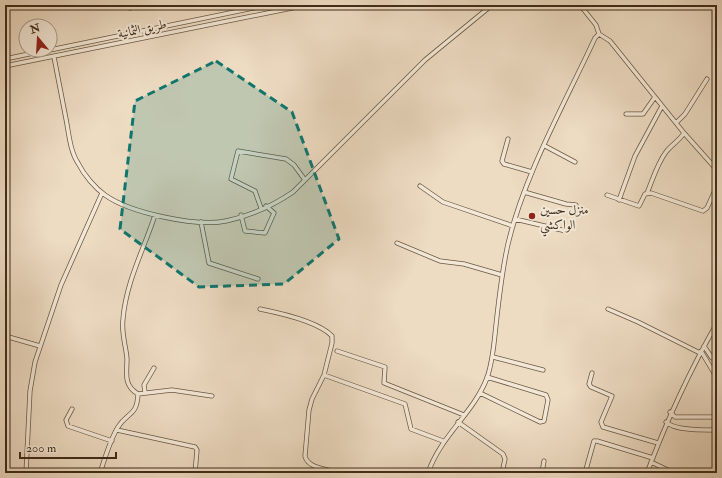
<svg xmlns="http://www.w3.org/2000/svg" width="722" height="478" font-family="'IM FELL Double Pica',Amiri,serif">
	<rect width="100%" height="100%" fill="#eddbc2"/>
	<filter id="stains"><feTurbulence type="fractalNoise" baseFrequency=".005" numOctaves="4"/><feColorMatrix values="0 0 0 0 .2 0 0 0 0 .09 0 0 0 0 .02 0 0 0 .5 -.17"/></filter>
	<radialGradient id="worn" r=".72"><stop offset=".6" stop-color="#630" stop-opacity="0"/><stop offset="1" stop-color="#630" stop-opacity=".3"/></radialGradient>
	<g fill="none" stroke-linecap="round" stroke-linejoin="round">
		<defs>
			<path id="minor" d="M125 5 130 8 144 5
				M580 5 596 25 599 34 610 41 684 133 717 170
				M50 50 268 5
				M54 57C58 78 62 98 66 119 69 134 70 151 78 163 84 175 95 188 105 195 130 213 196 227 226 221 249 216 274 205 293 192L425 60 492 5
				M5 59 48 50
				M5 66 307 5
				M626 114H643L655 97
				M676 123 685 114 707 79
				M508 139 502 161 504 164 532 172
				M545 146 575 162
				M420 186 443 202 513 226
				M524 192 566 204 576 205
				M647 193C653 179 657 164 666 152 671 145 679 141 684 133
				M607 195 639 206 645 194 651 193 703 211 707 208 717 186
				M619 200 635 156 662 106
				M261 208 255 191 231 179 238 151 286 159 294 165 305 180
				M241 215 245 231 265 233 274 213 266 206
				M515 219 566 231
				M201 222 209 263 258 279
				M397 243 440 261 464 264 502 275
				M260 309C280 313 318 321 332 336V343L324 375 312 399 309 410 305 456C308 469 327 468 337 473
				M608 309 638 322 700 353
				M5 336 40 346
				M704 346 712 358 717 360
				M337 351 385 367 384 383 464 415
				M701 351 717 378
				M493 357 543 370
				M592 373 589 384 591 387 612 396 601 422 603 427 658 443
				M324 375 405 404 411 429 443 441
				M145 392 144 385 154 368
				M480 393 540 422 544 421 548 400 546 395 487 377
				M138 394 172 390 212 396
				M72 409 66 420 68 426 112 441
				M670 412 675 417H717
				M458 422 503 454 505 459 502 473
				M666 422C675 431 705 430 717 430
				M117 430 195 447 197 450 195 473
				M651 462 674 473
				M26 473 30 391 35 362 61 285 102 193
				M100 473C105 458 110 440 118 427 127 412 137 417 138 394 123 385 127 373 127 359 126 346 121 333 123 319 126 282 144 249 155 215
				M428 473C441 435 473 414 487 378 493 361 494 343 496 325 499 298 502 270 508 244 524 175 565 103 595 38L599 34
				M542 473 544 461
				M585 473 594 441H597L653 458
				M647 473C667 420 689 372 717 323"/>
		</defs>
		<use href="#minor" stroke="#6a5843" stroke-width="5"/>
		<use href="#minor" stroke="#f3e8d7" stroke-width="3.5"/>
	</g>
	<path fill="#0f766e" fill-opacity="0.2" stroke="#0f766e" stroke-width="3" stroke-dasharray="8 5" stroke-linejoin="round" d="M216 61 292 112 339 239 284 284 199 287 120 229 135 101Z"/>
	<circle fill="#8f2418" stroke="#f3e8d7" stroke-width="1.5" cx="532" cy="216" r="4"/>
	<g text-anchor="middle" stroke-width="4" stroke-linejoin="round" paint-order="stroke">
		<g font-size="13" fill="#3e2d19" stroke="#f3e8d7">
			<text transform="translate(142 28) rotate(-12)" y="5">طريق الثمانية</text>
		</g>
		<g font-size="13" fill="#3e2d19" stroke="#f3e8d7" text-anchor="start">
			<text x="540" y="214">منزل حسين<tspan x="540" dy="15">الواكشي</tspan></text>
		</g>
	</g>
	<rect width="722" height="478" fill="none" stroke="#eddbc2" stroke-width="20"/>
	<rect x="6" y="6" width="710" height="466" fill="none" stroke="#3e2d19" stroke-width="2"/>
	<rect x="10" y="10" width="702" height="458" fill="none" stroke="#3e2d19"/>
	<g transform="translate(38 38) rotate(342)"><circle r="19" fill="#f3e8d7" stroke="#ab9d8b"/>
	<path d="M0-3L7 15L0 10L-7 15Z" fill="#8f2418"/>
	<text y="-6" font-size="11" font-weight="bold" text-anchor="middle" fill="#3e2d19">N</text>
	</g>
	<path d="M20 452v6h96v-6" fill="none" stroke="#3e2d19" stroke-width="2"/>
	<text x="26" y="452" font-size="12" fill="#3e2d19" stroke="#f3e8d7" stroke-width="3" paint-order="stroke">200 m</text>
	<rect width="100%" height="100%" filter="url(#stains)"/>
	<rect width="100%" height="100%" fill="url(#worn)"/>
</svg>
